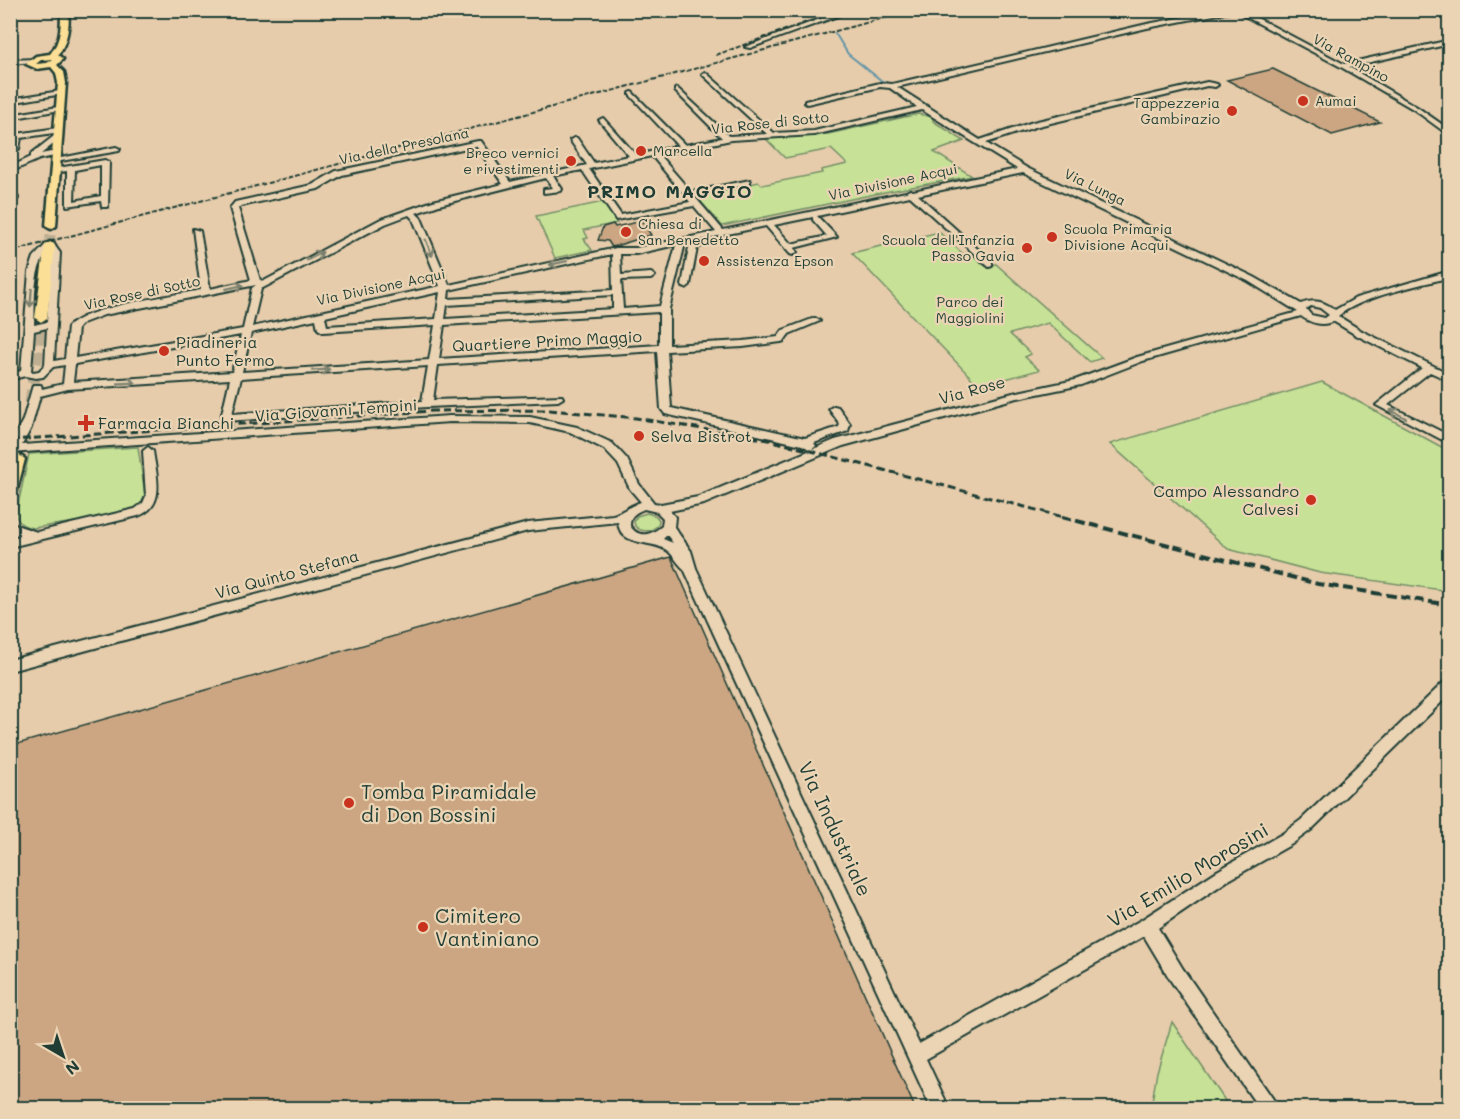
<svg xmlns="http://www.w3.org/2000/svg" width="1460" height="1119" font-family="Mali,sans-serif">
	<rect width="100%" height="100%" fill="#e6ccab"/>
	<filter id="ink" filterUnits="userSpaceOnUse"><feTurbulence type="fractalNoise" baseFrequency=".0167" numOctaves="2"/><feDisplacementMap in="SourceGraphic" scale="12" xChannelSelector="R" yChannelSelector="G"/><feConvolveMatrix kernelMatrix="1 2 1 2 8 2 1 2 1" color-interpolation-filters="sRGB"/></filter>
	<g filter="url(#ink)">
		<path fill="#c7e197" stroke="#738f66" stroke-width="1.5" d="M918 114 933 117V121L964 141 934 152 972 176 890 191 722 226 696 196 759 182 762 185 822 173 821 170 847 164 831 149 785 158 764 137 828 134Z
			M603 202 617 223 584 230 588 238 584 239 592 250 555 258 536 216Z
			M939 232 963 254 970 252 985 266 996 264 1102 358 1090 362 1048 323 1010 334 1031 354 1025 357 1039 370 979 386 852 253Z
			M1322 382 1449 451V591L1320 573 1228 549 1110 444Z
			M138 447 146 501C124 519 62 523 33 528 24 526 18 524 16 514L29 454Z
			M647 513 656 516 659 520 658 525C651 532 642 533 635 526L634 521 637 516Z
			M1172 1022 1230 1108H1151L1157 1072Z"/>
		<g fill="none" stroke-linecap="round" stroke-linejoin="round">
			<path stroke="#6595a7" stroke-width="2" d="M73 16 106 12
				M835 33 848 54 882 81 888 83
				M1112 36 1160 25"/>
		</g>
		<path fill="#cca682" stroke="#1f3d34" stroke-width="1.5" d="M1273 69 1380 122 1332 135 1227 80Z
			M642 221 651 235 612 247 608 241 598 240 603 227 613 224 615 227Z
			M671 557 915 1108H10V746Z"/>
		<g fill="none" stroke-linecap="round" stroke-linejoin="round">
			<path stroke="#beaf93" stroke-width="10" stroke-dasharray="10 5" stroke-linecap="butt" d="M50 245 51 226"/>
			<path stroke="#beaf93" stroke-width="13" stroke-dasharray="13 7" stroke-linecap="butt" d="M31 403 41 318"/>
			<defs>
				<path id="minor" d="M844 10H854L750 48 745 47Z
					M1222 10H1242L1344 64 1450 40V44L1349 67 1417 107 1450 130V136L1413 109 1341 67 1235 11 1147 28 897 87 980 140 1033 122 1207 82 1217 84 1218 85 1215 87 1207 86 1038 126 986 143 1027 168 1254 277 1301 304C1313 299 1324 301 1335 310L1356 298 1450 271V277C1418 286 1362 296 1338 316L1362 331 1450 374V381L1430 372 1388 405 1450 436V444L1376 405 1422 368 1356 335 1333 321C1323 327 1310 323 1301 316L1143 361 1081 385 1013 399 843 446 704 504 670 511 675 517 674 527 691 551 696 568 919 1044 1141 920 1217 871 1282 834 1301 820 1445 681 1450 680V694L1311 830 1292 844 1227 881 1158 928 1183 969 1275 1102 1278 1108H1259L1171 981 1144 936 926 1059 949 1108H931L684 569C678 564 674 556 668 551 653 539 620 548 618 522L528 531 10 671V660L528 523 613 515C623 512 631 505 641 502L630 489 618 464 604 449 570 432 530 423 450 422 10 453V444L23 420 33 385H41L42 389 63 384 65 365 53 367 43 377 36 378 25 376 10 380V374L21 371 29 272 34 257 47 243H53L60 253 54 361 65 359 68 327C87 306 171 296 201 290L193 229 200 231 210 289 251 280 230 208 235 202 312 185 336 171 478 141H481L510 182 587 165 570 140 574 138H577L594 163 629 156 599 120 603 118 636 155 678 146 630 95V93L632 92 685 145 722 138 675 91V89L677 88 729 136 767 134 703 75 702 74 705 72 774 133 814 131 917 107 890 88 880 87 807 104 805 103V101L880 83 892 84 1147 24ZM922 110 1017 169 913 191 910 190 906 192 723 230 694 196 750 184V180L691 192 659 155 731 140 814 135ZM476 146 503 184 433 201 379 220 264 281 260 280 238 208 241 206 318 189 342 175ZM652 156 690 202 621 215 589 169ZM582 170 616 220 694 206 716 232 636 248H616L449 285 421 218 416 213 439 205 546 178 553 188 544 189V193L561 191 562 189 553 176ZM1023 173 1248 281 1298 312 1137 357 1075 380 1013 393 835 440 698 497 661 504 654 503 639 484 627 459 612 443 577 427 530 417 450 416 22 445 31 428 40 396 68 389 230 379 221 418 226 421 427 407 558 401 563 398 562 396 433 400 438 365 657 351 661 409 665 414 802 445 811 450 816 446 814 443 848 431 850 424 838 407 834 406 829 409 840 424 839 427 805 438 671 408 667 351 743 347 781 342 784 341 789 334 820 321 815 318 812 319 783 330 778 337 743 341 669 345V309L685 243 766 226 790 254 793 255 797 252 794 248 837 237 817 216 910 196 989 267 992 266V262L918 195ZM409 215 413 219 440 286 252 327 261 289 385 224ZM813 217V220L827 236 791 244 774 225ZM676 245 660 306 623 309 621 280 651 279 655 276 651 273 621 275 620 254H636ZM50 250 52 253 47 322 34 325C36 301 31 268 50 250ZM612 254 613 290 448 299 449 290ZM256 285 252 288 243 329 75 358 78 328 83 323 104 315ZM440 292 436 319 327 326 325 317ZM613 295V309L445 319 447 305ZM1311 306 1320 308 1329 315 1325 318 1311 315 1306 309ZM659 312V345L439 359 444 325ZM316 319 318 329 323 332 435 325 429 360 242 372 251 333ZM47 328 45 365 39 371 33 372 31 371 34 331ZM241 335 232 372 73 382 75 364ZM428 366 422 401 232 414 241 378ZM644 509 657 512 663 518 662 526C651 535 639 539 630 526 630 515 635 513 644 509ZM667 535 673 543 663 539Z
					M36 59 37 60 34 62 10 64V60Z
					M60 91 62 92V94L10 103V99Z
					M58 107 60 108V110L10 119V115Z
					M57 128 61 130 60 132 21 138 19 149 10 150 13 139H10V135Z
					M54 136 61 138 41 154 56 151 60 153 59 155 40 159 10 172V167L31 157V154Z
					M116 147 120 149 119 151 55 162 51 160Z
					M105 160 109 162 108 207H102L101 201 67 206V171L52 173V169ZM101 165V196L74 201 75 170Z
					M10 188H13L18 198 17 200 10 199Z
					M704 240 711 242 697 248 690 285 686 288 683 287 682 285 689 247Z
					M148 447 153 451C156 474 167 506 138 516L10 547V538L20 536 10 532V523L37 532 135 509 143 503 146 496 143 451Z"/>
				<path id="major" d="M61 10H69C69 27 68 41 58 55L63 59 57 65 64 72 66 83 56 226 51 229 46 226 58 83 56 73 51 67 37 69 26 64 36 56 50 54C61 41 61 26 61 10ZM53 59 47 63 36 64 41 60Z
					M50 242 55 245 47 318 41 322 35 318 45 245Z
					M18 454 25 459 17 490 10 495V462L13 456Z"/>
			</defs>
			<use href="#minor" stroke="#1f3d34" stroke-width="4"/>
			<use href="#major" stroke="#1f3d34" stroke-width="5"/>
			<use href="#minor" fill="#ebd4b4" fill-rule="evenodd"/>
			<use href="#major" fill="#fbdf96" fill-rule="evenodd"/>
			<path stroke="#1f3d34" stroke-width="2" stroke-dasharray="5 2" stroke-linecap="butt" d="M716 55 840 10
				M10 252 914 10"/>
			<path stroke="#1f3d34" stroke-width="3" stroke-dasharray="8 4" stroke-linecap="butt" d="M10 440 432 411 549 410 636 418 769 440 1067 518"/>
			<path stroke="#1f3d34" stroke-width="4" stroke-dasharray="10 4.5" stroke-linecap="butt" d="M1062 517 1318 584 1450 605"/>
		</g>
		<defs><path id="oneway-shaft" d="M-6 0H5M1.5-3L5.5 0L1.5 3" fill="none" stroke-width="1.6" stroke-linecap="round" stroke-linejoin="round" transform="scale(1.5)"/></defs>
		<g stroke="#7b816e">
			<use href="#oneway-shaft" transform="translate(429 248) rotate(68)"/>
			<use href="#oneway-shaft" transform="translate(315 256) rotate(-27)"/>
			<use href="#oneway-shaft" transform="translate(558 263) rotate(168)"/>
			<use href="#oneway-shaft" transform="translate(235 287) rotate(-12)"/>
			<use href="#oneway-shaft" transform="translate(31 298) rotate(94)"/>
			<use href="#oneway-shaft" transform="translate(321 370) rotate(-4)"/>
			<use href="#oneway-shaft" transform="translate(127 383) rotate(-3)"/>
			<use href="#oneway-shaft" transform="translate(1398 414) rotate(-152)"/>
		</g>
	</g>
	<g fill="#c8321e" stroke="#ebd4b4" stroke-width="2">
		<circle cx="1303" cy="101" r="6"/>
		<circle cx="1232" cy="111" r="6"/>
		<circle cx="641" cy="151" r="6"/>
		<circle cx="571" cy="161" r="6"/>
		<circle cx="626" cy="232" r="6"/>
		<circle cx="1052" cy="237" r="6"/>
		<circle cx="1027" cy="248" r="6"/>
		<circle cx="704" cy="261" r="6"/>
		<circle cx="164" cy="351" r="6"/>
		<path d="M83 414h6v6h6v6h-6v6h-6v-6h-6v-6h6z"/>
		<circle cx="639" cy="436" r="6"/>
		<circle cx="1311" cy="500" r="6"/>
		<circle cx="349" cy="803" r="6"/>
		<circle cx="423" cy="927" r="6"/>
	</g>
	<g text-anchor="middle" stroke-width="4.5" stroke-linejoin="round" paint-order="stroke">
		<g font-size="14" fill="#1f3d34" stroke="#ebd4b4">
			<text transform="translate(1351 58) rotate(29)" y="5">Via Rampino</text>
			<text transform="translate(770 123) rotate(-6)" y="5">Via Rose di Sotto</text>
			<text transform="translate(404 146) rotate(-12)" y="5">Via della Presolana</text>
			<text transform="translate(893 182) rotate(-12)" y="5">Via Divisione Acqui</text>
			<text transform="translate(1095 187) rotate(26)" y="5">Via Lunga</text>
			<text transform="translate(381 287) rotate(-12)" y="5">Via Divisione Acqui</text>
			<text transform="translate(142 293) rotate(-12)" y="5">Via Rose di Sotto</text>
		</g>
		<g font-size="14" fill="#1f3d34" stroke="#ebd4b4" text-anchor="start">
			<text x="1315" y="106">Aumai</text>
			<text x="1220" y="108" text-anchor="end">Tappezzeria<tspan x="1220" dy="16">Gambirazio</tspan></text>
			<text x="653" y="156">Marcella</text>
			<text x="559" y="158" text-anchor="end">Breco vernici<tspan x="559" dy="16">e rivestimenti</tspan></text>
			<text x="638" y="229">Chiesa di<tspan x="638" dy="16">San Benedetto</tspan></text>
			<text x="1064" y="234">Scuola Primaria<tspan x="1064" dy="16">Divisione Acqui</tspan></text>
			<text x="1015" y="245" text-anchor="end">Scuola dell'Infanzia<tspan x="1015" dy="16">Passo Gavia</tspan></text>
			<text x="716" y="266">Assistenza Epson</text>
		</g>
		<g font-size="14" fill="#274539" stroke="#ebd4b4">
			<text x="970" y="307">Parco dei<tspan x="970" dy="16">Maggiolini</tspan></text>
		</g>
		<g font-size="16" fill="#1f3d34" stroke="#ebd4b4">
			<text transform="translate(547 341) rotate(-3)" y="6">Quartiere Primo Maggio</text>
			<text transform="translate(972 390) rotate(-15)" y="6">Via Rose</text>
			<text transform="translate(336 410) rotate(-4)" y="6">Via Giovanni Tempini</text>
			<text transform="translate(287 574) rotate(-15)" y="6">Via Quinto Stefana</text>
		</g>
		<g font-size="16" fill="#1f3d34" stroke="#ebd4b4" text-anchor="start">
			<text x="176" y="348">Piadineria<tspan x="176" dy="18">Punto Fermo</tspan></text>
			<text x="98" y="429">Farmacia Bianchi</text>
			<text x="651" y="442">Selva Bistrot</text>
			<text x="1299" y="497" text-anchor="end">Campo Alessandro<tspan x="1299" dy="18">Calvesi</tspan></text>
		</g>
		<g font-size="18" font-weight="bold" letter-spacing="1.5" fill="#1f3d34" stroke="#ebd4b4">
			<text x="670" y="198">PRIMO MAGGIO</text>
		</g>
		<g font-size="20" fill="#1f3d34" stroke="#ebd4b4" text-anchor="start">
			<text x="361" y="799">Tomba Piramidale<tspan x="361" dy="23">di Don Bossini</tspan></text>
			<text x="435" y="923">Cimitero<tspan x="435" dy="23">Vantiniano</tspan></text>
		</g>
		<g font-size="20" fill="#1f3d34" stroke="#ebd4b4">
			<text transform="translate(835 829) rotate(65)" y="7">Via Industriale</text>
			<text transform="translate(1188 875) rotate(-31)" y="7">Via Emilio Morosini</text>
		</g>
	</g>
	<rect width="1460" height="1119" fill="none" stroke="#ebd4b4" stroke-width="36"/>
	<rect x="18" y="18" width="1424" height="1083" fill="none" stroke="#1f3d34" stroke-width="2" filter="url(#ink)"/>
	<g transform="translate(63 1056) rotate(141)" stroke="#ebd4b4" stroke-width="4.5" paint-order="stroke">
	<path d="M0-4.5L10 22L0 15L-10 22Z" fill="#1f3d34"/>
	<text y="-9" font-size="16" font-weight="bold" text-anchor="middle" fill="#1f3d34">N</text>
	</g>
</svg>
